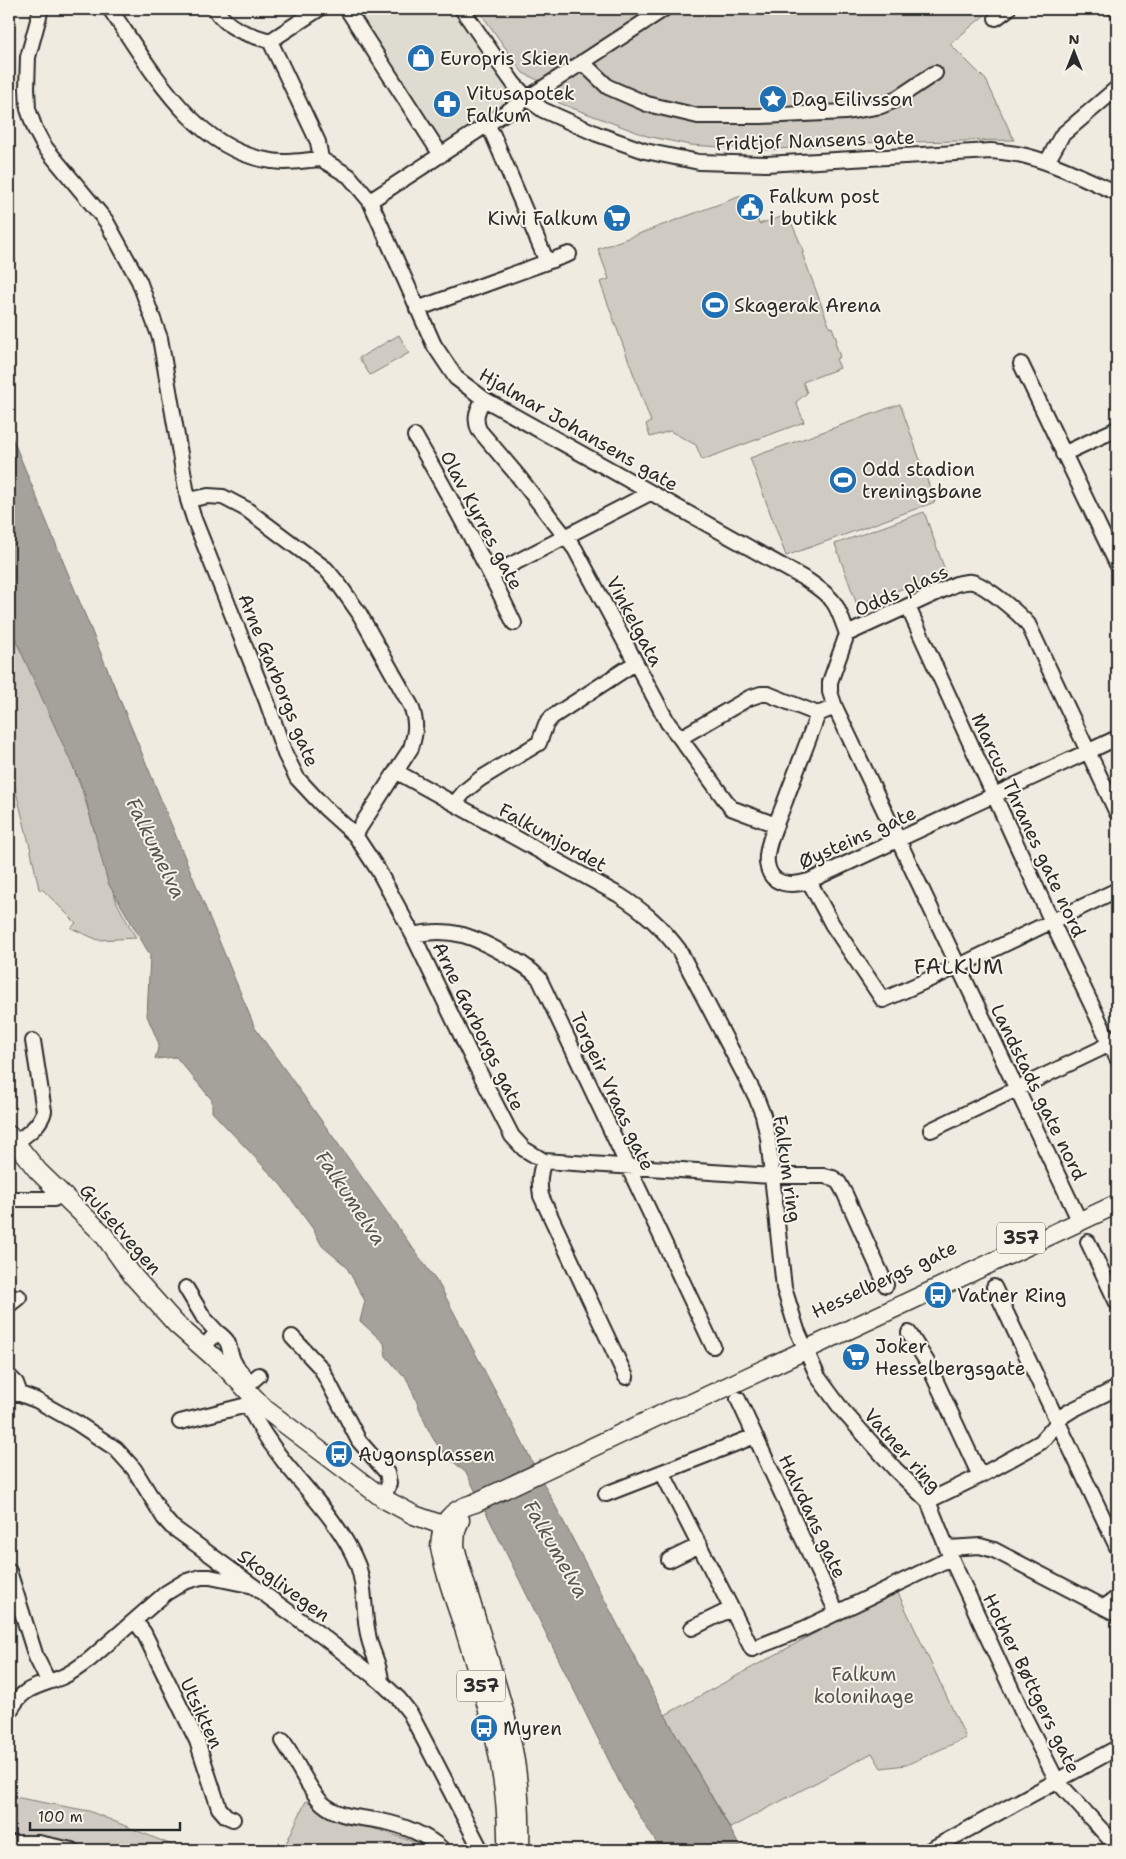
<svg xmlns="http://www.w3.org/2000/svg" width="1126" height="1859" font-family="'Shantell Sans',sans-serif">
	<rect width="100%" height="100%" fill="#efebe0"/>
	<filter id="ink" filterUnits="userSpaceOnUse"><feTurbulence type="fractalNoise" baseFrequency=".02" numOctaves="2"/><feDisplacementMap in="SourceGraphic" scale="10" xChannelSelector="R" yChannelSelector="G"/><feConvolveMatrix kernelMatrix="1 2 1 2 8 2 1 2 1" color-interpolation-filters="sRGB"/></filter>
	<g filter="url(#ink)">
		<path fill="#dedbd1" d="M347 9H464L528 99 441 155Z"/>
		<path fill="#cfcbc2" stroke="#7d7b76" d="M478 9H992L950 44 986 80 1014 140 852 143 766 150 690 145 647 136 559 103 548 85 523 73Z
			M749 193 759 224 784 216 788 226 792 224 804 252 802 253 830 328 832 327 837 341 835 342 840 357 836 359 840 368 803 382 807 393 796 402 804 422 702 460 696 445 670 431 650 437 646 424 651 422 600 282 609 279 598 249Z
			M399 335 409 353 370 375 359 358Z
			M900 404 935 502 786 556 750 458Z
			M924 512 946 573 857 605 835 544Z
			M9 631 39 680 82 790 117 903 136 938 98 940 71 928 76 923 43 890 39 889 30 847 9 764Z
			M898 1593 966 1738 906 1765 881 1768 872 1753 730 1828 665 1715 839 1620Z
			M9 1796 89 1811 184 1850H9Z
			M306 1801 358 1823 412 1841 455 1846 450 1850H283Z"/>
		<path fill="#a4a29a" stroke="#74726e" d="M9 430 255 1028 440 1286 665 1715 742 1850H661L624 1791 467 1474C458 1465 446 1457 439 1447 423 1427 417 1396 404 1374L402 1375 386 1356 384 1343 360 1321 365 1301 346 1266 322 1246 313 1229 281 1185 212 1112V1100L176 1057 155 1059 159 1044 147 1016 150 955 108 883 83 789 9 625Z"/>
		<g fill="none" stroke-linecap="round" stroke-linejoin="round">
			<defs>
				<path id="minor" d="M41 9 28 57 27 88 28 109 35 129 44 146 106 221 139 281 160 338 188 500 194 519 267 702 285 754 297 778 325 808 355 835 378 870 413 935 471 1056 512 1136 524 1149 544 1161C539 1174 539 1183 541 1196L626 1377
					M110 9C150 67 194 151 272 161 287 164 305 160 321 159
					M215 9C229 30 247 34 270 41
					M347 9 441 155
					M462 9 499 63 514 84 528 99 543 110 597 134 645 151 699 162 766 164 991 151C1003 152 1015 153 1026 156 1057 164 1088 180 1117 193
					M1115 9 1117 11
					M996 18 1008 9
					M270 41 318 142 321 159 349 176 370 201 434 345 456 378 484 399 807 580C835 599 836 602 847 634
					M270 41 319 9
					M582 62 608 87 647 104 698 116H762L845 112 881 106 893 101 935 73
					M487 125 493 135 547 262
					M1047 162 1062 135 1117 88
					M370 201 664 9
					M417 309 569 254
					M1021 364 1117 564
					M484 399C477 410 474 418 479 430L518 476 575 549 668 723 680 738 749 698 761 694H768L818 714
					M415 436C450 497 484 559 514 623
					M1063 454 1117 429
					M188 500 208 496 223 497 246 509 326 569 340 586 359 613 411 706C417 722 416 732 411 748L355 835
					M491 575 650 493
					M908 607 1052 922 1117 1058
					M847 634 830 682V692L835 707 1080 1222
					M847 634 956 584C961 583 967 581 972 582 986 585 1018 613 1028 624L1117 813
					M835 707 818 714C807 744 795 774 784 804 778 820 765 847 767 863 770 887 792 886 809 881L1117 738
					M680 738 731 808 776 825
					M397 772 619 895C644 911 661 926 679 950L756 1097 763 1115 768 1138 784 1288 797 1330 818 1377 843 1411 895 1469 928 1501 951 1558 1024 1716 1057 1781 1117 1847
					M455 803 465 791 480 779 539 743 546 724 552 717 635 663
					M809 881 832 924 883 1000 959 966 1117 890
					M413 935C452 926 475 937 508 956 519 962 530 968 539 978L713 1346
					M931 1130 1100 1049 1117 1037
					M15 1143C26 1135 41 1125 44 1111L33 1041
					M544 1161 772 1176H824L833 1178 839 1183 845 1194 886 1285
					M9 1199H54L61 1193
					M1088 1242 1117 1303
					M994 1287 1117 1547
					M186 1288 204 1318 217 1332 203 1348
					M9 1305 19 1297
					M217 1332C233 1344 226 1344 233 1360 237 1369 244 1376 251 1382L259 1375
					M909 1333 927 1362 980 1476
					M292 1337 321 1368 359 1441 387 1473 389 1483 384 1499
					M9 1376 16 1383 20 1394
					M9 1394H20L36 1400 77 1423 116 1449 134 1469 164 1518 171 1526 322 1636 381 1682 399 1699 410 1713 421 1734 481 1850
					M738 1399 837 1613
					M247 1405C258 1425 271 1445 285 1463 311 1495 343 1527 358 1566 366 1588 363 1611 368 1634 370 1650 381 1665 381 1682
					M180 1422 247 1405 254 1400
					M662 1472 752 1649 803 1629 951 1558
					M606 1494 755 1436
					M928 1501 980 1476 1027 1450 1041 1442 1064 1415 1072 1410 1117 1388
					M948 1548 980 1546 994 1550 1117 1614
					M669 1560 700 1545
					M9 1571 36 1657 48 1681
					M1104 1607 1117 1598
					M135 1621 144 1633 197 1741 219 1808 226 1816 233 1819
					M692 1628 731 1609
					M9 1713C22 1686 38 1687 62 1677 72 1673 80 1666 89 1660L166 1593 184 1582 201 1577H210L249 1585
					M283 1741C295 1758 308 1789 322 1803 339 1818 360 1817 381 1821 402 1825 428 1835 443 1850
					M9 1843H39L72 1850
					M930 1850 1117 1748"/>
				<path id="major" d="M9 1135 38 1171 103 1234 133 1276 176 1324 226 1368 265 1409 384 1499 414 1515 456 1530
					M460 1520 456 1530 455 1546C471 1612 497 1674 511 1740 519 1776 521 1814 520 1850
					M507 1850C509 1774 487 1703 465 1631 456 1604 445 1576 440 1547 441 1522 450 1510 475 1503L673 1409 690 1404 1117 1204"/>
			</defs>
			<use href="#minor" stroke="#2b2b2b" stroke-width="18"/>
			<use href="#major" stroke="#2b2b2b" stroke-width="21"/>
			<use href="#minor" stroke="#f7f3e8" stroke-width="14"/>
			<use href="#major" stroke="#f7f3e8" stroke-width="18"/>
		</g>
	</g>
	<defs>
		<symbol id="shop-disc" viewBox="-11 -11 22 22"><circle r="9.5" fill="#1f6fb2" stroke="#f7f3e8"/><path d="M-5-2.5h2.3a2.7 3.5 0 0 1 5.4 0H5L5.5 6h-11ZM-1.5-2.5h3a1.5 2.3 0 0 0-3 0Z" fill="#fff"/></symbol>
		<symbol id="sight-disc" viewBox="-11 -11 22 22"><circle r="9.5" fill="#1f6fb2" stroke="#f7f3e8"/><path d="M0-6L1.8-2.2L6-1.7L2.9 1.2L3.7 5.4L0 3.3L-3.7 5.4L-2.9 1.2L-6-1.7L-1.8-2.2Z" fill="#fff"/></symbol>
		<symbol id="pharmacy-disc" viewBox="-11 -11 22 22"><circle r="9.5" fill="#1f6fb2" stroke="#f7f3e8"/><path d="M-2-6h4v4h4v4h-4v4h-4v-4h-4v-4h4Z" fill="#fff"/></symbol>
		<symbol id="civic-disc" viewBox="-11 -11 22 22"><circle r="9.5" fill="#1f6fb2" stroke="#f7f3e8"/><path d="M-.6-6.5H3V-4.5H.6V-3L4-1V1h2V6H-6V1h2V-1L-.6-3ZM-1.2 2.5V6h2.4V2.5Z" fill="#fff"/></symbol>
		<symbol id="supermarket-disc" viewBox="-11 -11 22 22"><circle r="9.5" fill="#1f6fb2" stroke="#f7f3e8"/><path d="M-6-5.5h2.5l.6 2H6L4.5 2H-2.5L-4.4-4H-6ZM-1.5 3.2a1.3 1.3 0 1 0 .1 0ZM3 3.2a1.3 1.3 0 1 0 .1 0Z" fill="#fff"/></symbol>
		<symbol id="stadium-disc" viewBox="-11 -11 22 22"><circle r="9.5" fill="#1f6fb2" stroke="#f7f3e8"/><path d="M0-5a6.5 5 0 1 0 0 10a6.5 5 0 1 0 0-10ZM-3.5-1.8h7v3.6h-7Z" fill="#fff"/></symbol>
		<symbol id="bus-disc" viewBox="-11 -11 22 22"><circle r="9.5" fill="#1f6fb2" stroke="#f7f3e8"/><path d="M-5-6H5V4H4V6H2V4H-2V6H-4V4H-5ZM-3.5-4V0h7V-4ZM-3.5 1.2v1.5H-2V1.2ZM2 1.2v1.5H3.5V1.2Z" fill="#fff"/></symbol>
	</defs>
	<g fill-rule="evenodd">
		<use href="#shop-disc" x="405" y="42" width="32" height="32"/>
		<use href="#sight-disc" x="757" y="83" width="32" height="32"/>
		<use href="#pharmacy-disc" x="431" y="88" width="32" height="32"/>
		<use href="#civic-disc" x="734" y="191" width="32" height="32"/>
		<use href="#supermarket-disc" x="601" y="202" width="32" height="32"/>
		<use href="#stadium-disc" x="699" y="289" width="32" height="32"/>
		<use href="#stadium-disc" x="827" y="464" width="32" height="32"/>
		<use href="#bus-disc" x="922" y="1279" width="32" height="32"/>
		<use href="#supermarket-disc" x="840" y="1341" width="32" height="32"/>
		<use href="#bus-disc" x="323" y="1438" width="32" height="32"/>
		<use href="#bus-disc" x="468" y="1712" width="32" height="32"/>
	</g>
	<g text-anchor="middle" stroke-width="4" stroke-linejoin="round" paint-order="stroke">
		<g fill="#f7f3e8" stroke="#686764" stroke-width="1">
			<rect x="997" y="1222.5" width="48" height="31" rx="4"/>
			<rect x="457" y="1670.5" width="48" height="31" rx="4"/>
		</g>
		<g font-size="18" font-weight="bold" fill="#2b2b2b">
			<text x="1021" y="1244">357</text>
			<text x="481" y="1692">357</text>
		</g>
		<g font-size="19" fill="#2b2b2b" stroke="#f7f3e8" text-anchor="start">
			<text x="440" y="65">Europris Skien</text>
			<text x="466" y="100">Vitusapotek<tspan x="466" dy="22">Falkum</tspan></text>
			<text x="792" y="106">Dag Eilivsson</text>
			<text x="769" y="203">Falkum post<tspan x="769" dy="22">i butikk</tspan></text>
			<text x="598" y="225" text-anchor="end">Kiwi Falkum</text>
			<text x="734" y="312">Skagerak Arena</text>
			<text x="862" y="476">Odd stadion<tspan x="862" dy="22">treningsbane</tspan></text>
			<text x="957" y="1302">Vatner Ring</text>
			<text x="875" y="1353">Joker<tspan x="875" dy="22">Hesselbergsgate</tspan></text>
			<text x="358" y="1461">Augonsplassen</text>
			<text x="503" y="1735">Myren</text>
		</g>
		<g font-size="19" fill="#2b2b2b" stroke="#f7f3e8">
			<text transform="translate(815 140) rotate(-2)" y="7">Fridtjof Nansens gate</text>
			<text transform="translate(579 429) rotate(30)" y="7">Hjalmar Johansens gate</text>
			<text transform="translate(482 520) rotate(62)" y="7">Olav Kyrres gate</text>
			<text transform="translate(901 590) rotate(-24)" y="7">Odds plass</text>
			<text transform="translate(635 621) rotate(62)" y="7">Vinkelgata</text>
			<text transform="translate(279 680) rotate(68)" y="7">Arne Garborgs gate</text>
			<text transform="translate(1029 825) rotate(65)" y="7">Marcus Thranes gate nord</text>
			<text transform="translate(553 837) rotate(29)" y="7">Falkumjordet</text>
			<text transform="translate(857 837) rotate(-24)" y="7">Øysteins gate</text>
			<text transform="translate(479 1026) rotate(64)" y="7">Arne Garborgs gate</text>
			<text transform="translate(613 1091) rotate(65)" y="7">Torgeir Vraas gate</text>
			<text transform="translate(1039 1092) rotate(64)" y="7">Landstads gate nord</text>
			<text transform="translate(788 1169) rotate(82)" y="7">Falkum ring</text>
			<text transform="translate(121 1229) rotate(49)" y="7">Gulsetvegen</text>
			<text transform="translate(884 1279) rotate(-25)" y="7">Hesselbergs gate</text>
			<text transform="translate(903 1450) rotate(48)" y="7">Vatner ring</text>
			<text transform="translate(813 1516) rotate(65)" y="7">Halvdans gate</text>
			<text transform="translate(284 1585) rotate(36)" y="7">Skoglivegen</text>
			<text transform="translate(1032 1683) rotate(64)" y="7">Hother Bøttgers gate</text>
			<text transform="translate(202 1713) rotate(65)" y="7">Utsikten</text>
		</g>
		<g font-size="19" fill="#545351" stroke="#f7f3e8">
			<text x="864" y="1681">Falkum<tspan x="864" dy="22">kolonihage</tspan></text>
		</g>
		<g font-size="20" font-style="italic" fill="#555552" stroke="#f7f3e8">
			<text transform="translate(156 848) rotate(64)" y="7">Falkumelva</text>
			<text transform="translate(351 1198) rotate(56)" y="7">Falkumelva</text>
			<text transform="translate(556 1549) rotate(60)" y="7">Falkumelva</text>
		</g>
		<g font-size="21" letter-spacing="1" fill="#2b2b2b" stroke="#f7f3e8">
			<text x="959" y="974">FALKUM</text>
		</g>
	</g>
	<rect width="1126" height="1859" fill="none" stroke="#f7f3e8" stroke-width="30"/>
	<rect x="15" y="15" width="1096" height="1829" fill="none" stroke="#2b2b2b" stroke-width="2" filter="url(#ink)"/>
	<g transform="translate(1074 52)" stroke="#f7f3e8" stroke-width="4" paint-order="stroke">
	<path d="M0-4L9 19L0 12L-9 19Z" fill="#2b2b2b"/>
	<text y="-8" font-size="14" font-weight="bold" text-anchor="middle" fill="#2b2b2b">N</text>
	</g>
	<path d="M30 1822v8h150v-8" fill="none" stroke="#2b2b2b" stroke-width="2.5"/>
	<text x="38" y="1822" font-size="15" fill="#2b2b2b" stroke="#f7f3e8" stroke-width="4" paint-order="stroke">100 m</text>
</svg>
